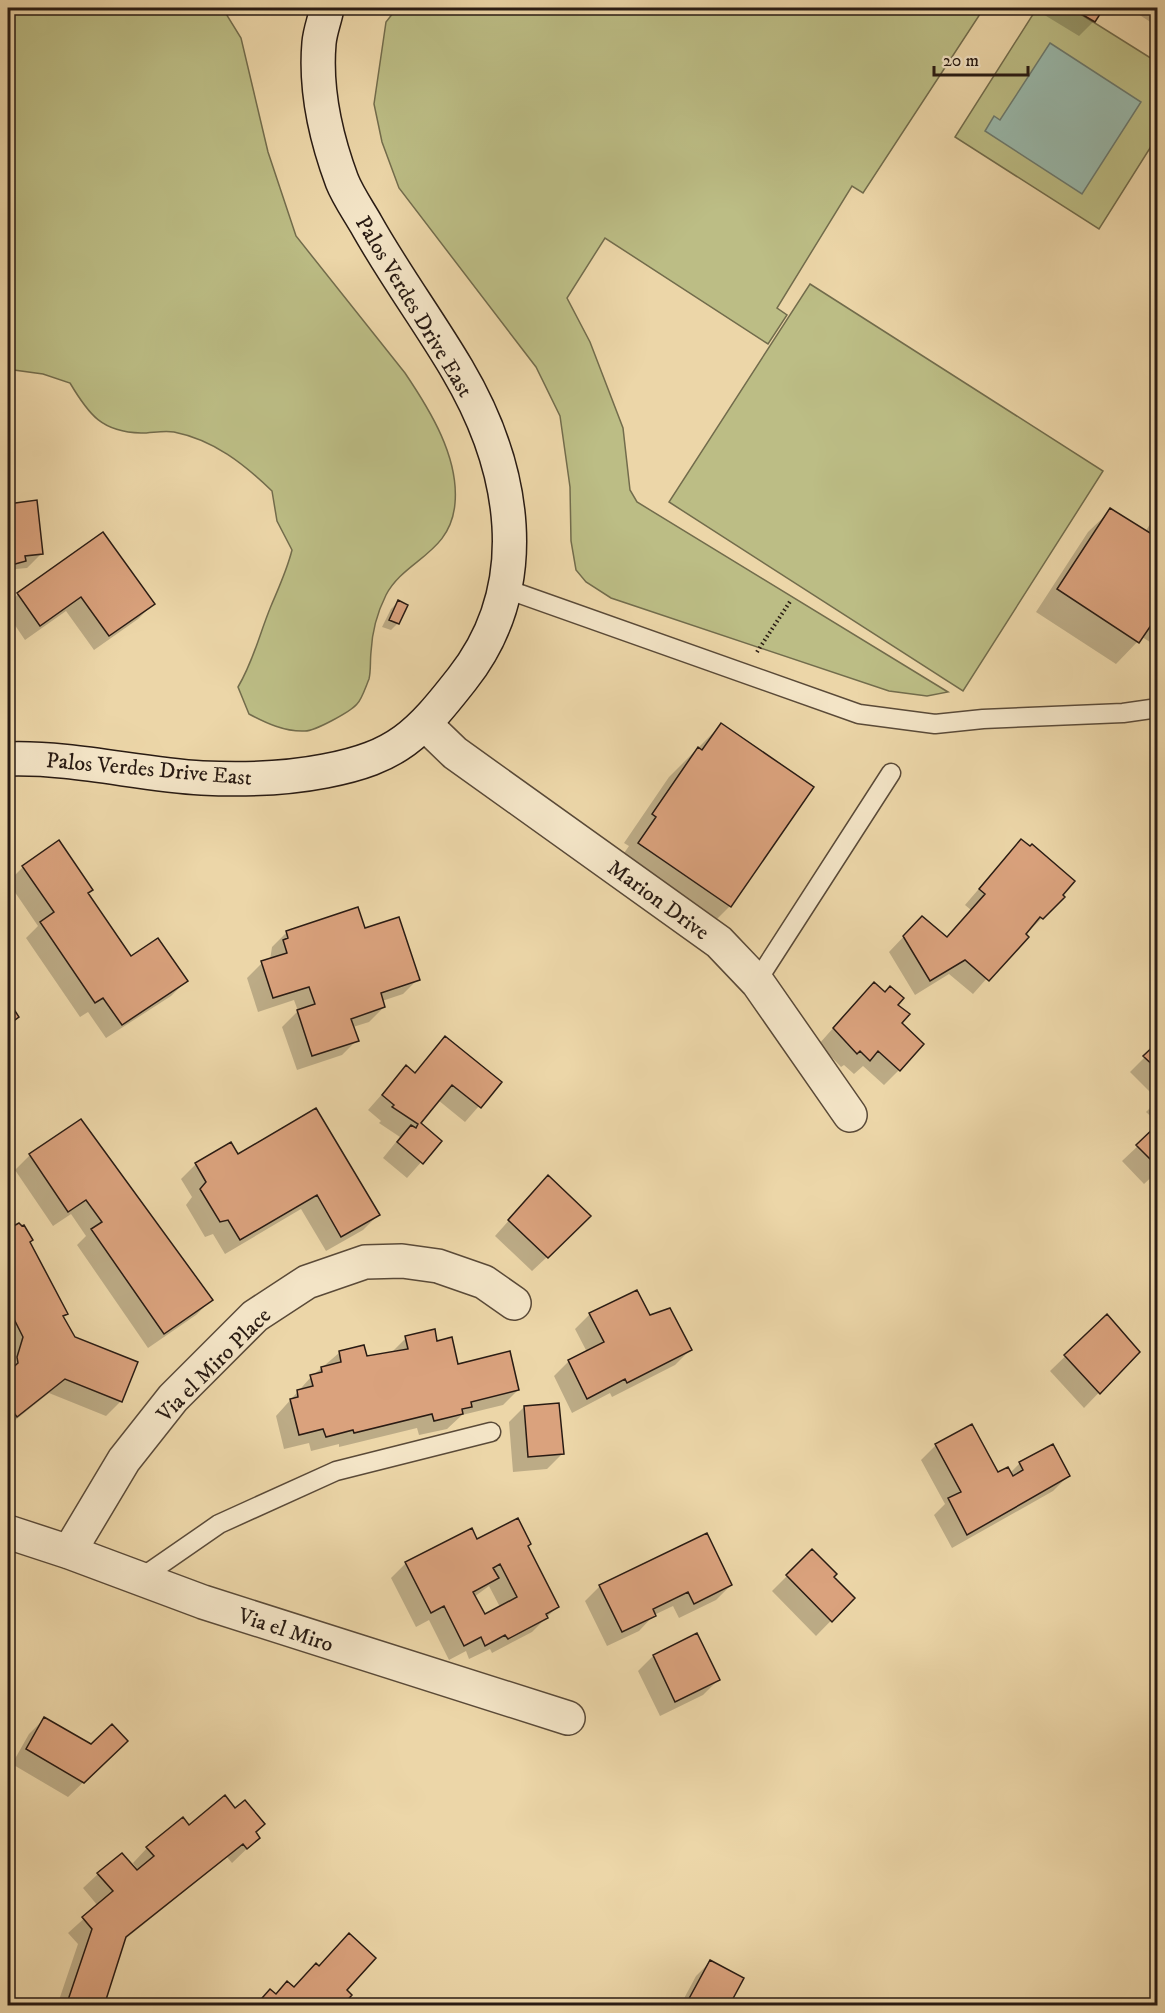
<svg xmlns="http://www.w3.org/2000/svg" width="1165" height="2013" font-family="'IM FELL DW Pica',serif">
	<rect width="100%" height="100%" fill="#ecd6a8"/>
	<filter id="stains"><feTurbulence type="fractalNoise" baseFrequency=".00333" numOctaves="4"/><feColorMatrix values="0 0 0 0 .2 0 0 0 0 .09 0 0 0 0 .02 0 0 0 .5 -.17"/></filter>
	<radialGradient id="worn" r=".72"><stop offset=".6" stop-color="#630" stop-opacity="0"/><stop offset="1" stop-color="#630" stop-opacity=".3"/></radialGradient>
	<path fill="#bcbd85" stroke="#726c4c" stroke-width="1.5" d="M8 8H218L225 12 241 38 268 152 296 236 405 373C430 410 459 457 455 503 451 554 405 559 386 595 377 613 372 632 371 652 370 661 371 671 369 679 366 686 362 699 357 704 350 712 315 731 305 731 285 732 266 723 249 714L238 687C254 660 259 635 271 606 279 587 287 570 292 550L277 521 272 491C244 464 214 440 174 432 164 430 152 433 141 433 102 432 89 415 70 383L43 374 14 370 8 361Z
		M397 8H984L863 193 852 186 777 308 787 315 768 344 605 238 567 298 590 342 623 428 630 490 637 502 948 692 927 696 889 691 611 598 586 582 576 570 571 541 570 487 560 416 536 367 399 188 382 142 374 104 386 22Z
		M1037 8H1071L1157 62V137L1099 229 955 137Z
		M810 284 1103 471 963 691 669 502Z"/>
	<path fill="#99b9ac" stroke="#6c7a6f" stroke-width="1.5" d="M1050 43 1141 102 1082 194 985 131 994 116 1000 120Z"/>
	<path fill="#0003" fill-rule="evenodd" d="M1033 8H1102L1094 21 1079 36Z
		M1133 8H1158V27L1132 10Z
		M35 502 42 553 27 568 16 569 8 576V505Z
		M1111 510 1145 532 1158 512V647L1142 637 1116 664 1036 612 1088 532Z
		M103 534 153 604 138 619 94 650 66 611 25 640 8 615V605L18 594Z
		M398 602V623L391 630 382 627 391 609Z
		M721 725 730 906 701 935 610 873 629 846 624 843 669 777Z
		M1007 856 1063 897 1025 935 973 994 949 974 915 995 889 952 907 933 946 938 971 910 965 905Z
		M23 867 91 890 87 894 131 958 186 981 171 996 106 1038 88 1012 80 1017 26 938 38 926 8 882Z
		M287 932 418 979 403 994 382 1001 384 1007 369 1022 353 1027 357 1040 342 1055 297 1070 282 1027 298 1011 294 1000 258 1012 247 978 262 963 270 960 272 947Z
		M859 999 896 1005 899 1023V1070L884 1085 863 1066 854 1074 844 1065 841 1067 819 1044Z
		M446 1038 500 1082 465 1122 438 1100 419 1124 440 1141 407 1178 383 1158 400 1137 379 1123 381 1121 368 1110 406 1067 414 1074Z
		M1158 1044V1100L1130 1072Z
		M1158 1100V1123L1146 1112Z
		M81 1121 211 1300 196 1315 148 1348 77 1245 86 1236 71 1214 53 1226 15 1170 30 1155Z
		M1158 1127V1171L1144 1184 1122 1161Z
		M237 1156 378 1215 363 1230 326 1251 301 1209 225 1254 213 1234 205 1237 186 1205 192 1197 181 1179 196 1164Z
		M548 1177 575 1231 532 1271 495 1236Z
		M19 1225 66 1314 62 1317 74 1338 121 1401 106 1416 49 1393 8 1426V1231Z
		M590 1314 649 1317 690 1350 675 1365 612 1397 610 1393 572 1413 554 1376 569 1361 587 1352 575 1329Z
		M1107 1316 1138 1352 1084 1408 1050 1371Z
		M406 1338 436 1342 457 1365 518 1390 503 1405 462 1415 447 1429 419 1435 417 1428 339 1447V1444L311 1451 309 1443 284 1449 276 1416 311 1377 339 1353 366 1358 390 1354Z
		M524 1407 562 1454 547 1469 513 1472 509 1422Z
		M972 1426 997 1474 1010 1473 1020 1463 1068 1476 1053 1491 952 1548 934 1515 945 1504 921 1460 936 1445Z
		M477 1541 526 1547 557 1607 532 1632 492 1653 490 1649 469 1659 466 1651 449 1660 429 1620 416 1627 391 1578 406 1563ZM489 1586 500 1607 484 1616 474 1597Z
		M812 1551 853 1598 816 1636 772 1591Z
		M731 1585 716 1600 679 1618 673 1606 654 1615 639 1631 607 1646 585 1601 600 1586Z
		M696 1635 718 1680 703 1695 660 1716 638 1671 653 1656Z
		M44 1719 91 1746 126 1741 68 1797 12 1764 29 1734Z
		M189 1827 254 1833 258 1838 232 1863 227 1857 124 1940 102 2006H57L78 1944 68 1933 98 1906 83 1888 98 1874 135 1871 137 1869 133 1863 147 1848Z
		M711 1961 727 2006H680L696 1976Z"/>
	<path fill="#daa27d" stroke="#291b13" stroke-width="1.5" fill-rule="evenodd" d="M1071 8H1104L1095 22Z
		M37 500 43 554 25 556 26 561 8 566V504Z
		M1110 508 1150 533 1158 522V615L1139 643 1057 589Z
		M103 532 155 604 109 636 81 597 40 626 17 593Z
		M398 600 408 605 399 624 389 620Z
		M721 723 814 787 731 907 638 843 656 817 652 814 698 747 702 750Z
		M1021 839 1030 846 1032 844 1075 881 1063 895 1065 897 1043 919 1040 917 1026 934 1029 937 989 981 965 960 930 981 903 936 922 916 947 937 985 894 979 889Z
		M59 840 93 890 88 893 131 956 158 938 188 981 122 1025 103 998 95 1003 40 922 54 912 22 866Z
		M358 907 365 928 399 917 420 980 381 993 385 1007 351 1019 359 1041 312 1056 297 1010 315 1004 309 987 273 998 261 961 287 953 283 940 288 938 286 931Z
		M874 982 885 992 890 986 904 998 898 1005 910 1014 902 1023 924 1044 900 1071 878 1051 870 1061 860 1051 857 1054 833 1028Z
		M8 1000 19 1017 8 1025Z
		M445 1036 502 1082 481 1108 452 1085 421 1123 442 1141 423 1164 397 1142 411 1125 416 1128 418 1124 392 1107 394 1105 382 1095 406 1065 415 1073Z
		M1158 1042V1070L1143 1056Z
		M316 1108 380 1215 341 1237 317 1195 240 1240 228 1220 220 1222 200 1189 206 1182 195 1163 231 1142 238 1154Z
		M81 1119 213 1300 164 1334 91 1229 102 1222 86 1200 68 1212 29 1154Z
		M1158 1124V1167L1136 1145Z
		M548 1175 591 1216 548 1258 508 1220Z
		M19 1223 22 1226 24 1225 33 1240 30 1242 68 1314 63 1316 75 1337 138 1362 122 1402 65 1379 17 1417 8 1405V1372L18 1363 17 1357 23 1337 8 1307V1229Z
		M637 1290 650 1315 670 1308 692 1350 627 1383 625 1379 587 1399 568 1360 604 1342 589 1313Z
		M1107 1314 1140 1352 1100 1394 1064 1355Z
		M435 1329 437 1341 452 1337 458 1364 510 1351 519 1390 471 1402 472 1407 462 1409 463 1414 434 1421 432 1414 354 1433 353 1430 326 1437 323 1429 299 1435 290 1399 298 1397 297 1390 313 1386 310 1375 322 1372 321 1367 341 1362 339 1351 364 1345 367 1356 408 1349 405 1336Z
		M559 1403 564 1454 528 1457 524 1406Z
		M972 1424 998 1472 1008 1467 1013 1476 1023 1470 1019 1462 1053 1444 1070 1476 967 1535 948 1498 961 1492 935 1444Z
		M518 1518 531 1544 528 1546 559 1607 546 1614 548 1618 508 1639 505 1635 485 1646 481 1637 464 1646 444 1606 431 1613 405 1562 472 1528 477 1539ZM500 1564 517 1597 485 1614 473 1592 499 1578 493 1568Z
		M707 1533 732 1585 694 1604 688 1592 653 1609 656 1616 622 1632 599 1585Z
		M812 1549 837 1574 834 1577 855 1598 832 1622 786 1575Z
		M697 1633 720 1680 675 1702 653 1655Z
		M44 1717 91 1744 112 1724 128 1741 84 1783 26 1749Z
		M225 1795 235 1808 245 1800 265 1824 256 1832 260 1838 247 1849 243 1844 126 1937 104 2006H66L92 1929 82 1917 113 1891 97 1873 122 1853 137 1870 154 1856 146 1847 183 1817 189 1825Z
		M349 1933 376 1958 347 1990 352 1995 342 2006H255L270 1989 276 1994 287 1981 294 1987 316 1963 319 1966Z
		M710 1960 744 1978 729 2006H685Z"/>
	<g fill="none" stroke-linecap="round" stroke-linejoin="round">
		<defs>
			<path id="service" d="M506 589 859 714 935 724 983 719 1123 713 1158 708
				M757 981 891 773
				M141 1578 219 1524 336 1471 491 1432"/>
			<path id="minor" d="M426 725 455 753 719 942 758 983 850 1115
				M8 1532 69 1552 203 1602 568 1718
				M69 1552 124 1460 173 1398 255 1316 307 1282 365 1262 402 1261 438 1266 484 1282 514 1303"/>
			<path id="secondary" d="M8 759C73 757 137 774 202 778 243 780 284 779 325 771 398 757 418 735 462 679 536 585 515 467 457 369 428 320 394 274 366 224 358 210 348 196 342 181 326 138 315 89 319 43 320 31 325 19 327 8"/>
		</defs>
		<use href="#service" stroke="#5a4a38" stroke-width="21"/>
		<use href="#minor" stroke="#5a4a38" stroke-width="36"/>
		<use href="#secondary" stroke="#291b13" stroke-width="36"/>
		<path stroke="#291b13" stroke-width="4" stroke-dasharray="1.5 3" stroke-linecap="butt" d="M757 652 791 600"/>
		<use href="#service" stroke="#f3e4c6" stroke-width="18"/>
		<use href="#minor" stroke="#f3e4c6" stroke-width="33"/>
		<use href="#secondary" stroke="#f3e4c6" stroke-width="33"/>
	</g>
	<g text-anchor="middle" stroke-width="4.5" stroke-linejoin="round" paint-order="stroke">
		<g font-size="22" fill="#291b13" stroke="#f3e4c6">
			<text transform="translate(415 306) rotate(59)" y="8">Palos Verdes Drive East</text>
			<text transform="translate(149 768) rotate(5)" y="8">Palos Verdes Drive East</text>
			<text transform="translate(659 899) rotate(36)" y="8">Marion Drive</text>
			<text transform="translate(213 1364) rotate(-45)" y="8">Via el Miro Place</text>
			<text transform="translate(286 1629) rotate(18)" y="8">Via el Miro</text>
		</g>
	</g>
	<rect width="1165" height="2013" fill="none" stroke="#ecd6a8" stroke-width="30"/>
	<rect x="9" y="9" width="1147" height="1995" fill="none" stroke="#291b13" stroke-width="3"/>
	<rect x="15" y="15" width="1135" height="1983" fill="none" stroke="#291b13" stroke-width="1.5"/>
	<path d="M934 66v9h94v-9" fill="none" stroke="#291b13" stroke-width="3"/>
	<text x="943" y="66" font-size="18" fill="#291b13" stroke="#f3e4c6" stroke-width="4.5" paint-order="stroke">20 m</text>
	<rect width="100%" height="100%" filter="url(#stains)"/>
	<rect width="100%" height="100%" fill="url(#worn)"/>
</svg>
